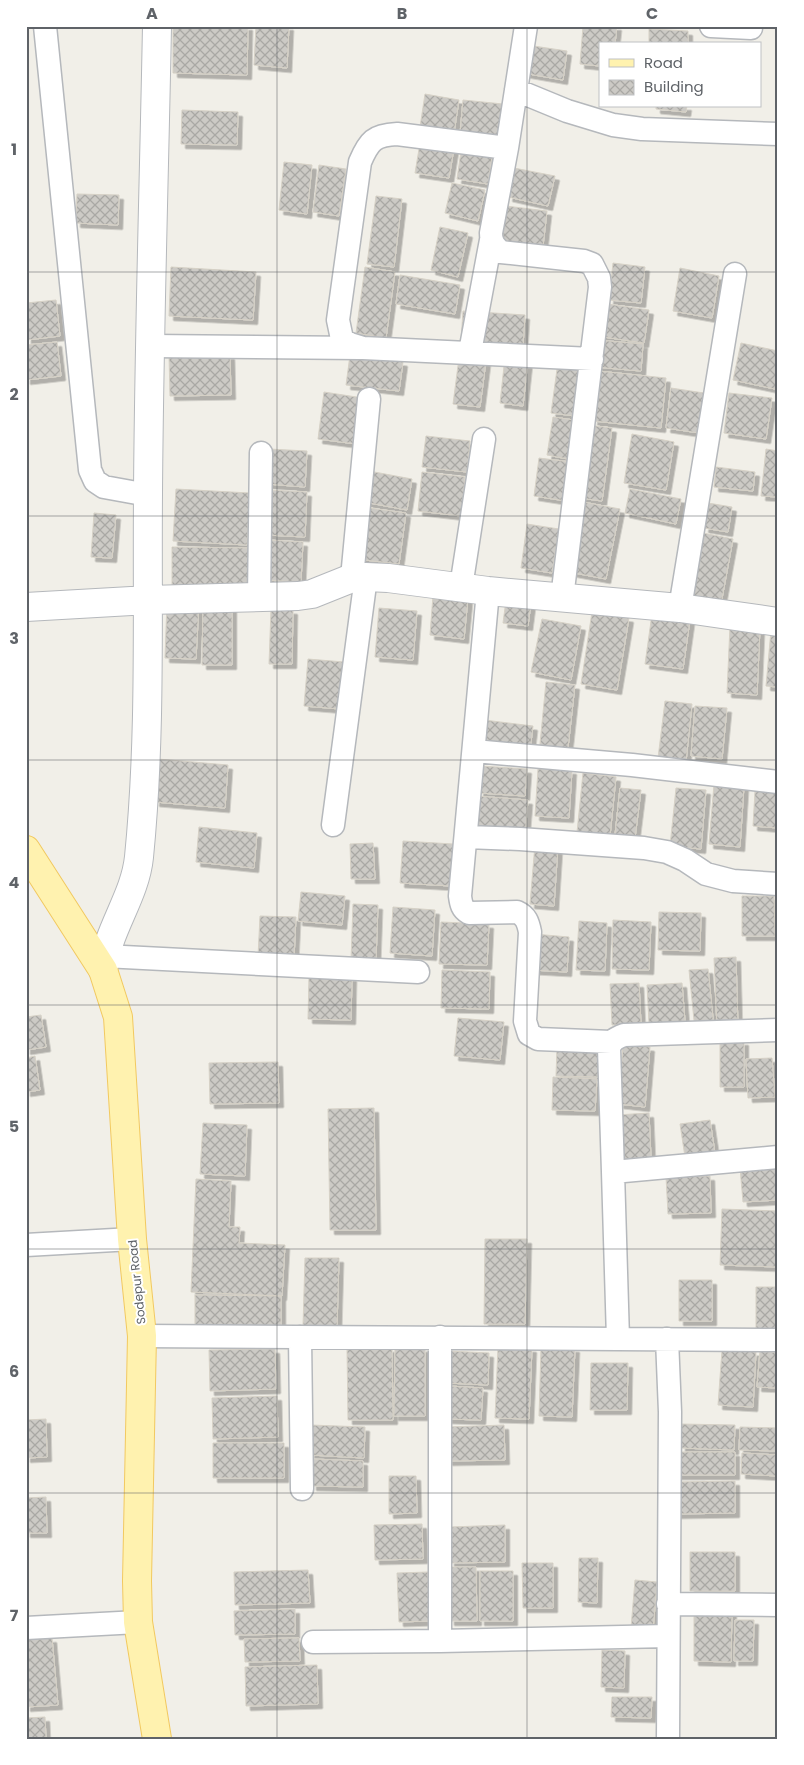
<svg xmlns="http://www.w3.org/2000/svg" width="804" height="1765" font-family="Poppins,sans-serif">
	<defs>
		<pattern id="building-cross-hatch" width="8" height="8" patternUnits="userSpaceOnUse" patternTransform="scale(1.25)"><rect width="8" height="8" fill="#cccac5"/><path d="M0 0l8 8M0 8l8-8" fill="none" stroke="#a9a8a4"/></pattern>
		<filter id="shadow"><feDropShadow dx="4.5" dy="4.5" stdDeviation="0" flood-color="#0004"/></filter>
	</defs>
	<rect width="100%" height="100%" fill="#f1efe8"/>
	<path fill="url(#building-cross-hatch)" stroke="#d6d1c6" filter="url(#shadow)" d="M173 26H248L247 75 173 73Z
		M256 26H289L287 68 254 65Z
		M583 26H617L615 44H600V66L580 64Z
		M649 29 688 31V44H649Z
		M527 45 567 51 563 80 523 73Z
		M425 94 459 100 454 133 420 127Z
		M463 100 503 104 499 139 460 134Z
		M656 106H687L686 112 656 109Z
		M182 110 238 112 237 145 181 144Z
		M420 143 454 148 449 178 415 173Z
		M462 144 493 149 488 184 457 179Z
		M284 162 312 165 307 214 279 210Z
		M319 165 346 169 339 216 313 212Z
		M514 168 555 176 548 206 508 197Z
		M452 183 485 190 478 221 445 213Z
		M77 194 119 195 118 225 76 223Z
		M376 196 402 199 394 267 367 264Z
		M506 206 547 211 543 246 502 241Z
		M440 227 468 233 458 277 431 270Z
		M613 263 645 267 641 303 609 300Z
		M171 267 256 272 253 320 169 316Z
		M365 267 395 272 386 338 356 333Z
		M680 268 719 276 712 318 673 311Z
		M400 275 460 285 455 314 396 304Z
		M56 300 60 336 27 340 26 303Z
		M601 303 649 310 644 343 597 336Z
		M463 311 525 315 523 346 461 341Z
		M597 340 643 344 641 371 595 367Z
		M57 342 61 376 26 380V345Z
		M741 343 778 351V375L775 389 733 380Z
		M230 355 231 395 170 396 169 356Z
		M350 355 403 362 399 391 346 385Z
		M505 357 528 360 523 406 500 403Z
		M459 358 486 361 480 407 453 404Z
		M558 362 582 365 575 416 551 413Z
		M598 371 666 378 661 428 593 421Z
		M671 388 704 393 699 433 666 428Z
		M324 392 363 398 356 444 318 439Z
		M729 393 772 398 766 439 724 433Z
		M553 417 574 420 568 459 547 455Z
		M588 425 612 428 602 501 579 498Z
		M632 434 674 442 666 490 624 483Z
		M426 436 470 441 467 472 422 467Z
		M269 449 307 451 305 487 267 484Z
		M766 449 778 451V497L761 496Z
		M539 458 571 462 566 501 534 496Z
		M716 467 755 472 753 491 714 487Z
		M369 471 412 479 407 510 364 502Z
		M422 472 465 477 461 516 418 511Z
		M176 489 250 493 247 545 173 541Z
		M630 489 681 499 676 524 625 513Z
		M268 490 307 492 305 537 266 535Z
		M583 502 620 509 606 579 569 572Z
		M708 503 732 507 728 532 704 528Z
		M362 507 406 513 399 564 356 559Z
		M94 513 116 515 112 558 91 557Z
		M527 524 559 529 552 573 521 568Z
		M703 533 733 539 721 604 691 598Z
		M267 540 303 542 301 582 265 580Z
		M172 547 250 548V587H172Z
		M433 595 468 598 464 639 430 635Z
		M506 600 531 603 528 626 503 623Z
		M167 601 199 603 196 659 165 658Z
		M203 605H232V665H202Z
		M379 608 417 611 413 660 375 657Z
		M271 609 293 610 292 664H269Z
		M592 612 629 618 617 690 581 684Z
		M652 614 690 620 683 669 645 664Z
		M542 619 581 626 571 680 531 672Z
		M730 625 760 628 757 695 727 693Z
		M771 630 778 631V687L766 686Z
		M308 659 344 662 340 709 304 706Z
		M546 682 575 685 567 757 539 754Z
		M665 701 692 704 686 762 658 758Z
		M695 706 727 708 722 759 691 756Z
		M484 720 533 726 530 751 481 745Z
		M158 759 228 765 225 808 155 802Z
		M481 766 527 769 525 796 479 793Z
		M538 769 572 770 569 818 535 816Z
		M583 773 616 777 610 836 577 832Z
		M714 784 744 786 740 847 709 844Z
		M620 788 641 790 635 838 615 835Z
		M676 788 706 790 701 849 670 846Z
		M755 791 778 793V828L753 826Z
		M476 796 528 800 525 836 473 831Z
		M199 827 257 833 254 868 196 862Z
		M403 841 453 844 451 886 400 883Z
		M373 843 375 879H351L350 844Z
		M535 844 558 846 554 906 530 904Z
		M301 892 345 896 342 925 298 921Z
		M742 896H774L775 936H742Z
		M353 904 378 905 376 960H351Z
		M393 907 435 910 432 956 390 953Z
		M659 912 701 913 700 951 658 950Z
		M260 916 296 917 294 958 258 956Z
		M613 920 651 922 649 970 612 969Z
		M579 921 607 923 605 971 576 970Z
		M441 922 489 924 487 965 439 964Z
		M534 934 569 937 567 972 532 970Z
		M736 957 738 1027H717L714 958Z
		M708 969 714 1028 695 1030 689 970Z
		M442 970 490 972 489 1009 441 1008Z
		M309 976 352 977 351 1020 308 1019Z
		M639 983 641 1024 612 1025 610 984Z
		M682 983 685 1021 649 1023 647 985Z
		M41 1015 46 1047 26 1050V1017Z
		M458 1018 504 1022 500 1060 454 1056Z
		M720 1041H744V1087H720Z
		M623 1044 650 1047 645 1107 619 1104Z
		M557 1046 602 1048 601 1077 556 1076Z
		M35 1056 40 1090 26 1092V1058Z
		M772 1058 775 1097 748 1098 746 1059Z
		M278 1062 279 1103 210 1104 209 1063Z
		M553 1077 597 1079 595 1111 552 1110Z
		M374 1108 376 1230H330L328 1109Z
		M649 1113 651 1158 618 1159 616 1115Z
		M710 1120 715 1153 685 1157 680 1124Z
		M203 1123 247 1125 245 1176 200 1174Z
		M778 1165V1200L743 1202 740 1168Z
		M710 1176 711 1213 668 1214 666 1177Z
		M196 1179 231 1181 229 1227H240L239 1243 285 1245 282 1296 191 1292Z
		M722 1209 778 1211V1267L720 1265Z
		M485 1239H527L525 1324H484Z
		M305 1258H339L337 1327 303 1326Z
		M679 1280H712V1321H679Z
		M756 1287H778V1330L756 1331Z
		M195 1295 281 1296V1328L195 1327Z
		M395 1347 425 1348V1416H394Z
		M498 1347 532 1348 529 1419 495 1418Z
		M541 1347 575 1348 572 1417 539 1416Z
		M392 1348 393 1420H348L347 1349Z
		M275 1349 276 1389 210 1391 209 1350Z
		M722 1350 756 1352 753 1407 718 1405Z
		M448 1351 489 1353 488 1385 447 1383Z
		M760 1351 778 1353V1388L757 1387Z
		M591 1363H628L627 1410H590Z
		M449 1386 483 1388 481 1420 447 1419Z
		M277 1396 278 1437 213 1439 212 1398Z
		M46 1419 47 1457 26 1458V1420Z
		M681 1424 735 1425 734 1450 681 1448Z
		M311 1425 365 1427 364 1458 310 1455Z
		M504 1425 505 1460 448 1461 446 1427Z
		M740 1427 778 1428V1451L739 1450Z
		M213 1443H284V1478H213Z
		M676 1452H735V1475H676Z
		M742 1453 778 1455V1476L741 1474Z
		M312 1459 363 1461V1487L312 1486Z
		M389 1476H416L417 1513 389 1514Z
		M735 1481V1513L676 1514 675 1482Z
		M46 1497 47 1533H26V1498Z
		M422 1524 423 1559 375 1560 374 1525Z
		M505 1525V1562L450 1563V1527Z
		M690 1552H735V1591H690Z
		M579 1558H598L597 1603 578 1602Z
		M522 1563H553V1608H523Z
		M449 1567H476L477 1621H450Z
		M308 1570 310 1603 235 1605 234 1572Z
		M480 1571H513V1621H480Z
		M428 1572 429 1621 399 1622 397 1573Z
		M635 1580 657 1582 653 1630 631 1628Z
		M694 1608H732L731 1662 694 1661Z
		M295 1609V1634L235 1635 234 1611Z
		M735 1620H754L753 1661H734Z
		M52 1638 58 1705 26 1707V1640Z
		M299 1638 300 1661 245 1662 244 1639Z
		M602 1650 625 1651 624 1688 601 1687Z
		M317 1665 318 1704 246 1706 245 1667Z
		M612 1697H652L651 1718 611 1717Z
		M45 1717 46 1739H26V1718Z"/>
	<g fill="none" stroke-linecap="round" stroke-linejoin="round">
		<defs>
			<path id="minor" d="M45 26 90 470 95 481 104 487 148 495
				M526 26 507 148 491 233C491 242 494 246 501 252L584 261 592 264 599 278 600 287 562 598
				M711 26 751 28
				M516 90 567 111 613 125 642 129 778 134
				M507 148 397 134C374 135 369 141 360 162L338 320 342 339 350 344 363 348 592 359
				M151 346 360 348
				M470 352 491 240
				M352 578 369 399
				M461 587 484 439
				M488 591 460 896C461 904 462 909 469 913L517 912C526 916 528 922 530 932L525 1021 529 1034 538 1039 611 1042
				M259 597 261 453
				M680 608 735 274
				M474 751 632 765 778 782
				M333 825 366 577
				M466 837 520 839 644 848 667 852 685 860 706 874 733 881 778 884
				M104 956 418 972
				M613 1172 609 1048C612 1040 616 1038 624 1035L778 1030
				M26 1245 132 1239
				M142 1336 618 1339 613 1172 778 1157
				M300 1337 302 1489
				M618 1339 778 1340
				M667 1339 670 1412 668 1739
				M668 1604 778 1605
				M26 1628 138 1622
				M440 1641 668 1636
				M313 1642 440 1641V1337"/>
			<path id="tertiary" d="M26 607 149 600 298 596 312 594 352 578 366 577 388 578 488 591 680 608 778 622
				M103 970C107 930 135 897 139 857 151 737 147 614 148 494 149 338 154 182 157 26"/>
			<path id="primary" d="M26 850 103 970 118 1017 132 1239 142 1336 137 1581 138 1622 157 1739"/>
		</defs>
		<use href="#minor" stroke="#b5b8bc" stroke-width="25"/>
		<use href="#tertiary" stroke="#b5b8bc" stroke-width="30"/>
		<use href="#primary" stroke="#f2c960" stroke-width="30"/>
		<use href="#minor" stroke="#fff" stroke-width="22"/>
		<use href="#tertiary" stroke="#fff" stroke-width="28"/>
		<use href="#primary" stroke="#fff2af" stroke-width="28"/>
	</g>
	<path fill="none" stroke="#5f6368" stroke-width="1" stroke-opacity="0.55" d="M277 26V1739M527 26V1739M26 272H778M26 516H778M26 760H778M26 1005H778M26 1249H778M26 1493H778"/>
	<g text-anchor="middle" stroke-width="4" stroke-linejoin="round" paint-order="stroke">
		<g font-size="12" fill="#5f6368" stroke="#fff">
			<text transform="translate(137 1282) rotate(-96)" y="4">Sodepur Road</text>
		</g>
	</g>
	<rect width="804" height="1765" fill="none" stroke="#ffffff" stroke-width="55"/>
	<rect x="599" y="42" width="162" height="65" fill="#ffffff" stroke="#bfc1c3"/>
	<rect x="609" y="59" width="25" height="8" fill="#fff2af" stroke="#bfc1c3"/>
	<text x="644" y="68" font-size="15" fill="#5f6368">Road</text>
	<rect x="609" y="80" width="25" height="15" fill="url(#building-cross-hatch)" stroke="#bfc1c3"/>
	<text x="644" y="92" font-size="15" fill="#5f6368">Building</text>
	<rect x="28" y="28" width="748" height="1710" fill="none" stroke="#5f6368" stroke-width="2"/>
	<g font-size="16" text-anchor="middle" font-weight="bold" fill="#5f6368">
		<text x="152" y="19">A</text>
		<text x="402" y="19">B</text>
		<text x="652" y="19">C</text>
		<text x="14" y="155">1</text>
		<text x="14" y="400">2</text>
		<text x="14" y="644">3</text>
		<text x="14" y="888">4</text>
		<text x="14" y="1132">5</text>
		<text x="14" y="1377">6</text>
		<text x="14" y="1621">7</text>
	</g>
</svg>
